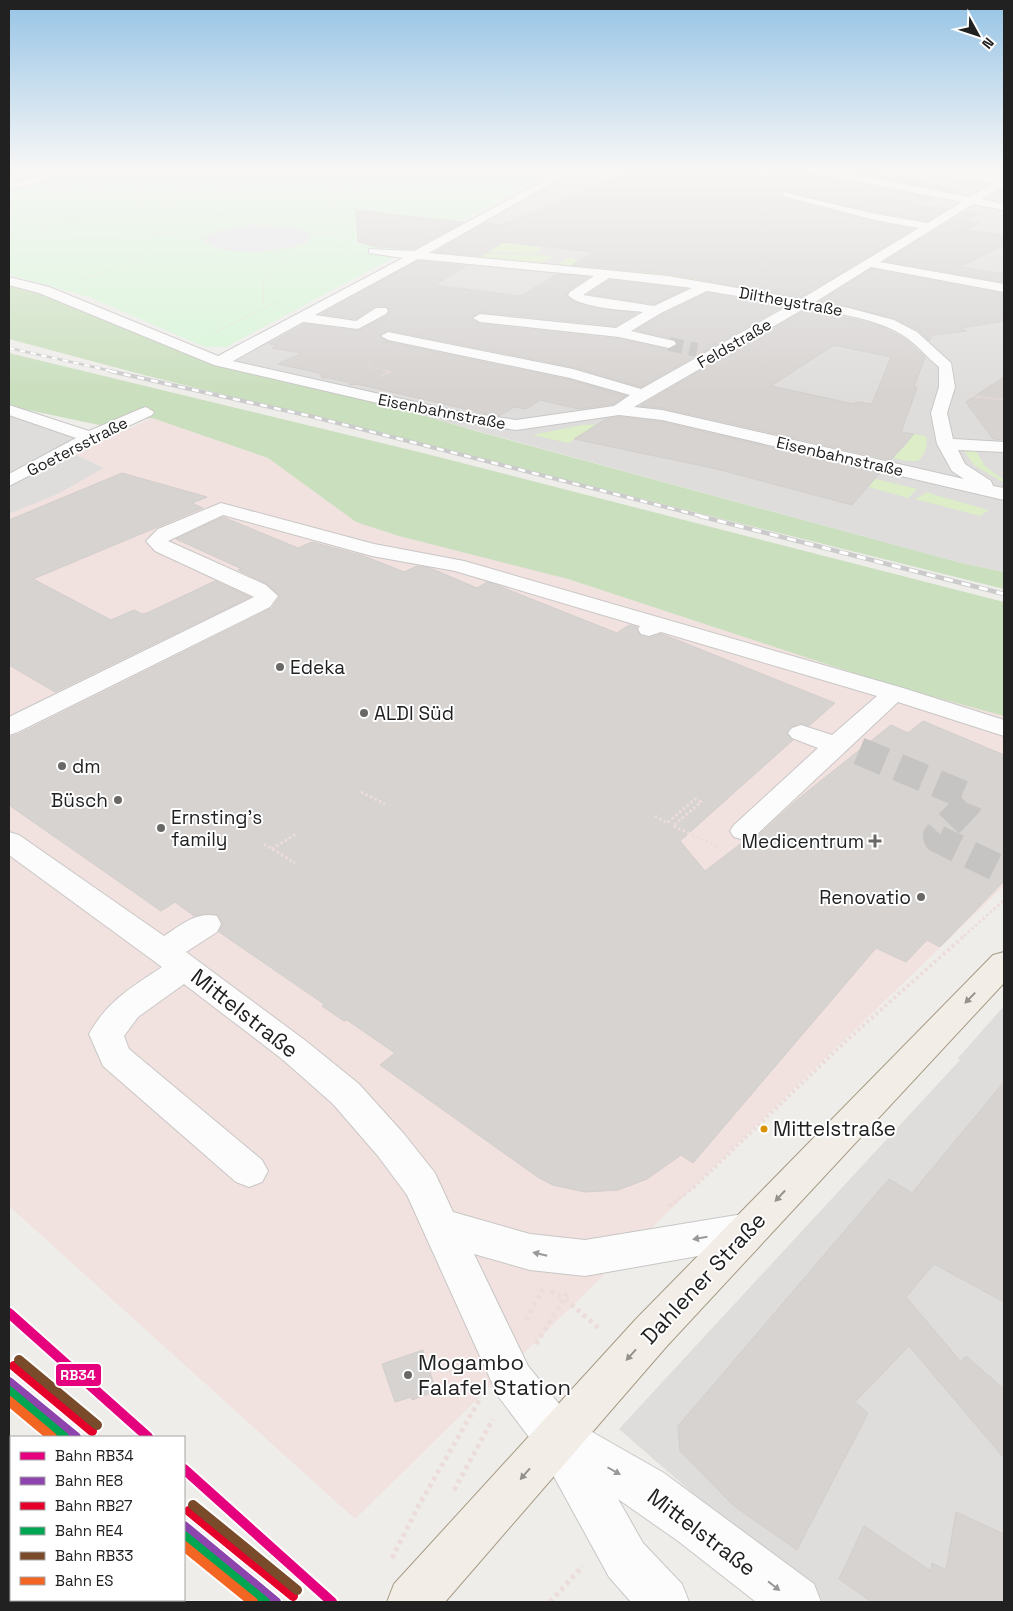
<svg xmlns="http://www.w3.org/2000/svg" width="1013" height="1611" font-family="'Space Grotesk',sans-serif">
	<rect width="100%" height="100%" fill="#efedea"/>
	<path fill="#dedddb" d="M9 168H85L9 188Z
		M576 168H1004V572L961 563 222 361Z
		M9 416 77 437 55 450 75 454 104 468 58 494 9 514Z
		M1004 1006V1602H818L619 1429 960 1060 958 1058Z"/>
	<path fill="#f1e1df" d="M152 418 268 458 356 522 568 579 890 685 1004 716V886L781 1101 355 1519 9 1206V514L58 494 104 468 75 454Z"/>
	<path fill="#dcedc7" d="M465 238 539 247 540 250 536 253 455 251Z
		M454 253 539 255 553 257 537 265 440 257 441 254Z
		M569 258 590 263 703 277 697 282 553 267Z
		M607 424 639 436 595 426 569 443 532 435 582 425Z
		M913 434 926 436C929 445 924 456 918 461H907L860 451 896 454 906 445Z
		M961 447H973L986 467 1004 480V483L974 465Z
		M847 472 917 489 908 498 844 480Z
		M928 492 935 495 989 510 980 516 915 499Z"/>
	<path fill="#cadfbe" d="M9 285 39 293 211 363 391 406 476 431 961 563 1004 572V589L144 375 9 339Z
		M9 353 423 453 1004 602V716L890 685 568 579 399 536 356 522 268 458 152 418 99 425 9 406Z"/>
	<path fill="#d7f5d7" d="M85 168H561L226 347H205L89 297 9 275V188Z"/>
	<path fill="#e4e3e9" d="M252 225 298 228 308 232 311 238 305 243 291 247 261 251H229L217 248 205 241 206 237 212 233Z"/>
	<path fill="#d6d3d1" stroke="#d2cecb" fill-rule="evenodd" d="M620 168H801L807 173 932 198 908 204 947 209 928 221 875 212 782 191 783 198 875 222 914 229 801 297 668 274 572 265 594 252 503 242 481 256 435 252 485 223 502 225 597 186 600 187 619 175Z
		M827 168H880V174L958 189 949 191Z
		M356 210 453 221 464 222 414 249 377 247 358 242Z
		M965 212 978 213 963 220 979 223 967 230 1004 235V245L960 267 1004 274V282L885 261Z
		M418 261 466 266 435 285 521 296 557 274 589 277 569 290 567 296 573 301 592 307 637 313 616 326 480 312 471 319 480 324 619 339 669 350 678 344 674 339 636 330 662 315 707 293 784 306 641 387 573 367 388 330 379 335 388 342 570 380 626 396 613 404 579 409 540 400 526 409 514 407 499 416 492 415 357 384 350 385 348 382 329 378H322L319 373 278 364 302 353 272 348 278 345 269 344 304 324 358 331 387 316 390 310 386 306H375L356 319 322 314Z
		M871 269 1004 294V321L960 328 967 331 932 335 930 341 918 330 894 318 820 301Z
		M609 280 685 289 654 304 588 294Z
		M805 310 857 320 883 327 906 340 925 357 914 387 917 388 901 432 914 434 891 460 662 408 640 406ZM834 345 891 357 872 404 857 402 854 404 771 386Z
		M1004 377V440L993 439 966 402Z
		M619 417 662 422 880 473 852 505 717 469 574 439 606 419Z
		M122 473 207 497 192 503 203 508 33 579 111 620 134 610 142 614 147 613 215 581 250 597 55 692 9 665V520Z
		M223 517 298 548 312 542 364 556 404 572 417 566 430 568 477 588 487 582 496 585 617 633 629 625 637 627 641 636 649 638 661 634 667 636 835 703 809 726 800 723 791 727 786 733 793 740 680 841 705 871 743 842 755 838 798 799 891 725 908 733 923 721 1004 755V881L940 947 927 940 906 962 876 948 693 1163 681 1155 647 1179 618 1190 585 1192 553 1185 539 1178 380 1065 395 1053 347 1020 344 1021 322 1006 324 1004 219 932 223 923 217 914 194 916 175 902 161 911 9 805V737L19 734 272 608 280 596 267 584 238 570 242 569 176 539Z
		M1004 1082V1302L934 1264 906 1297 961 1362 966 1356 1004 1389V1458L909 1346 855 1402 868 1413 797 1550 734 1506 680 1451 678 1426 889 1179 912 1193Z
		M423 1350 436 1391 412 1400 411 1397 395 1402 382 1364Z
		M956 1512 1004 1534V1602H872L839 1579 864 1526 931 1571 932 1563 946 1570Z"/>
	<g fill="none" stroke-linecap="round" stroke-linejoin="round">
		<path stroke="#c6c4c2" stroke-width="14" stroke-dasharray="14 7" stroke-linecap="butt" d="M669 344 697 350"/>
		<path stroke="#c6c4c2" stroke-width="28" stroke-dasharray="28 14" stroke-linecap="butt" d="M859 751 967 796 970 799 968 804 937 836 938 839 1004 871"/>
		<defs>
			<path id="minor" d="M72 168H86L9 190V184Z
				M567 168H578L429 253 668 276 801 299 919 228 875 220 783 196V192L875 214 928 223 962 202 807 171 803 168H819L970 197 994 183 916 171 911 168H932L1004 178V185L981 199 1004 204V210L973 204 880 262 1004 284V292L871 267 815 302 849 308 894 320 917 332 951 363 955 387 947 413 953 439 1004 442V452L958 450 965 464 991 481 993 486 1004 488V500L662 420 619 415 516 430 455 421 214 365 39 293 9 285V277L49 287 218 356 403 258 369 253V249L414 251ZM418 259 594 276 570 292 568 295C579 308 626 310 643 312L616 328 480 314 473 318 480 322 619 337 669 348 676 344 674 341 631 331 661 313 707 291 790 305 641 389 573 369 388 332 381 336 388 340 570 378 630 395 614 406 516 420 455 411 233 361 303 322 358 329 386 314 388 311 386 308H376L356 321 315 315ZM609 278 692 288 654 306 583 295ZM805 308C838 314 879 318 907 338 919 347 928 358 939 367V387L931 413 937 444 952 471 964 479 662 410 634 407Z
				M9 405 89 431 140 409 146 407 154 412 152 415 96 441 9 486V474L76 438 9 415Z
				M221 503 374 544 464 561 903 688 1004 720V736L898 702 754 837 744 840 734 837 730 831 734 825 818 748 792 738 788 733 792 728 801 725 832 735 877 696 661 632 649 636 641 634 638 629 640 626 455 571 372 556 223 515 168 541 266 585 278 596 270 607 18 732 9 735V717L254 597 155 551 146 541 158 529Z
				M9 832 19 835 164 936C181 925 196 911 217 916L221 924 217 932 186 952 306 1041 359 1084 404 1134 435 1173 453 1212 530 1234 585 1240 749 1213 763 1218 769 1230 763 1242 749 1247 585 1276 530 1270 474 1254 528 1366 573 1421 664 1473 814 1584 821 1602H756L678 1541 618 1499 643 1543 682 1584 689 1602H631L609 1577 541 1453 498 1396 407 1195 378 1156 333 1104 282 1059 184 984 138 1017 124 1036 129 1049 262 1160 268 1171 262 1182 249 1187 236 1182 103 1066 89 1034C107 1001 132 987 162 967L9 855Z"/>
			<path id="major" d="M1004 952V983L666 1347 445 1602H387L394 1584 636 1319 993 955Z"/>
		</defs>
		<use href="#minor" stroke="#c8c7c6" stroke-width="2"/>
		<use href="#major" stroke="#a69b85" stroke-width="2"/>
		<path stroke="#ecdcda" stroke-width="1" stroke-dasharray="1 1" stroke-linecap="butt" d="M266 168 305 175 339 196V202L291 227
			M346 168 367 184
			M366 168 388 183
			M386 168 406 181
			M411 168 428 174 444 176
			M141 171 157 173 174 190 203 192
			M150 171 155 168
			M125 173 141 171
			M485 173 496 168
			M96 177H123C94 189 79 202 46 196L44 193 70 187Z
			M470 177 490 189
			M123 182 170 206 265 224
			M244 185 238 179 252 173 249 169 252 168
			M330 190 523 170
			M333 208 372 211
			M79 214C94 206 113 199 122 183 125 178 124 173 128 168
			M9 216 60 219
			M67 220 110 228 206 237
			M272 225 301 230 310 234 311 238C288 257 229 255 205 241 221 223 250 225 272 225Z
			M43 230 73 222
			M9 234 86 215 305 175 315 168
			M310 234 350 231 363 233
			M73 239 157 235
			M305 243 352 248
			M78 280C108 271 148 266 158 232L221 214
			M264 308 263 282 282 259 277 250
			M212 334 278 301
			M370 361V367L390 372"/>
		<path stroke="#ecdcda" stroke-width="2" stroke-dasharray="1 1" stroke-linecap="butt" d="M381 376 390 372 386 371
			M970 396 1004 400"/>
		<path stroke="#ecdcda" stroke-width="3" stroke-dasharray="2.5 2.5" stroke-linecap="butt" d="M361 792 385 804
			M655 816 667 823 695 799 701 802 673 826 719 847
			M264 844 295 863
			M272 849 296 834
			M964 936 1004 900"/>
		<path stroke="#ecdcda" stroke-width="4" stroke-dasharray="3 3" stroke-linecap="butt" d="M669 1206 694 1187 846 1041 965 935"/>
		<path stroke="#ecdcda" stroke-width="5" stroke-dasharray="4 4" stroke-linecap="butt" d="M551 1291 565 1299 601 1330
			M526 1320 543 1289
			M536 1344 568 1292
			M454 1490 493 1419
			M392 1558 419 1505 480 1399
			M9 1575 11 1578
			M36 1600 39 1602
			M550 1602 583 1566"/>
		<use href="#minor" fill="#fdfcfc" fill-rule="evenodd"/>
		<use href="#major" fill="#f2ede6" fill-rule="evenodd"/>
		<defs>
			<path id="rail-far2" d="M9 348 116 372"/>
			<path id="rail-far1" d="M110 371 310 416 705 517"/>
			<path id="rail" d="M700 516 1004 594"/>
		</defs>
		<use href="#rail-far2" stroke="#cbcbcb" stroke-width="2.5"/>
		<use href="#rail-far1" stroke="#cbcbcb" stroke-width="4"/>
		<use href="#rail" stroke="#cbcbcb" stroke-width="4.5"/>
		<use href="#rail-far2" stroke="#fff" stroke-width="2" stroke-dasharray="5.5" stroke-linecap="butt"/>
		<use href="#rail-far1" stroke="#fff" stroke-width="2.5" stroke-dasharray="7" stroke-linecap="butt"/>
		<use href="#rail" stroke="#fff" stroke-width="3" stroke-dasharray="9" stroke-linecap="butt"/>
		<defs>
			<path id="rail-1" d="M9 1313 148 1437
				M184 1469 332 1602"/>
			<path id="rail-2" d="M9 1382 76 1437
				M184 1526 276 1602"/>
			<path id="rail-3" d="M14 1366 92 1431
				M189 1511 293 1596"/>
			<path id="rail-4" d="M9 1391 64 1437
				M184 1536 265 1602"/>
			<path id="rail-5" d="M19 1360 97 1425
				M193 1505 297 1590"/>
			<path id="rail-6" d="M9 1401 52 1437
				M184 1546 253 1602"/>
		</defs>
		<use href="#rail-1" stroke="#fff" stroke-width="14"/>
		<use href="#rail-2" stroke="#fff" stroke-width="14"/>
		<use href="#rail-3" stroke="#fff" stroke-width="14"/>
		<use href="#rail-4" stroke="#fff" stroke-width="14"/>
		<use href="#rail-5" stroke="#fff" stroke-width="14"/>
		<use href="#rail-6" stroke="#fff" stroke-width="14"/>
		<use href="#rail-1" stroke="#e5007d" stroke-width="10"/>
		<use href="#rail-2" stroke="#8e44ad" stroke-width="10"/>
		<use href="#rail-3" stroke="#e4002b" stroke-width="10"/>
		<use href="#rail-4" stroke="#00a651" stroke-width="10"/>
		<use href="#rail-5" stroke="#7a4b2a" stroke-width="10"/>
		<use href="#rail-6" stroke="#f26522" stroke-width="10"/>
	</g>
	<defs><path id="oneway-solid" d="M-6-.8H1V-3.2L6.5 0L1 3.2V.8H-6Z" transform="scale(1.25)"/></defs>
	<g fill="#94918d">
		<use href="#oneway-solid" transform="translate(970 998) rotate(134)"/>
		<use href="#oneway-solid" transform="translate(780 1196) rotate(133)"/>
		<use href="#oneway-solid" transform="translate(631 1355) rotate(132)"/>
		<use href="#oneway-solid" transform="translate(525 1474) rotate(131)"/>
	</g>
	<g fill="#9a9999">
		<use href="#oneway-solid" transform="translate(700 1238) rotate(170)"/>
		<use href="#oneway-solid" transform="translate(540 1254) rotate(-167)"/>
		<use href="#oneway-solid" transform="translate(614 1471) rotate(30)"/>
		<use href="#oneway-solid" transform="translate(774 1586) rotate(38)"/>
	</g>
	<linearGradient id="sky" x2="0" y2="1"><stop stop-color="#96c4e6"/><stop offset="0.43" stop-color="#f8f7f6"/><stop offset="1" stop-color="#f8f7f6" stop-opacity="0"/></linearGradient>
	<rect width="1013" height="393" fill="url(#sky)"/>
	<g fill="#696867" stroke="#fff" stroke-width="2">
		<circle cx="280" cy="667" r="5"/>
		<circle cx="364" cy="713" r="5"/>
		<circle cx="62" cy="766" r="5"/>
		<circle cx="118" cy="800" r="5"/>
		<circle cx="161" cy="828" r="5"/>
		<path d="M872.5 833.5h5v5h5v5h-5v5h-5v-5h-5v-5h5z"/>
		<circle cx="921" cy="897" r="5"/>
		<circle cx="408" cy="1375" r="5"/>
	</g>
	<circle fill="#d79205" stroke="#fff" stroke-width="2" cx="764" cy="1129" r="4.5"/>
	<g text-anchor="middle" stroke-width="4" stroke-linejoin="round" paint-order="stroke">
		<g font-size="16" fill="#212121" stroke="#fff">
			<text transform="translate(791 301) rotate(10)" y="6">Diltheystraße</text>
			<text transform="translate(734 343) rotate(-30)" y="6">Feldstraße</text>
			<text transform="translate(442 411) rotate(11)" y="6">Eisenbahnstraße</text>
			<text transform="translate(77 446) rotate(-27)" y="6">Goetersstraße</text>
			<text transform="translate(840 456) rotate(13)" y="6">Eisenbahnstraße</text>
		</g>
		<g font-size="19" fill="#212121" stroke="#fff" text-anchor="start">
			<text x="290" y="674">Edeka</text>
			<text x="374" y="720">ALDI Süd</text>
			<text x="72" y="773">dm</text>
			<text x="108" y="807" text-anchor="end">Büsch</text>
			<text x="171" y="824">Ernsting's<tspan x="171" dy="22">family</tspan></text>
			<text x="864" y="848" text-anchor="end">Medicentrum</text>
			<text x="911" y="904" text-anchor="end">Renovatio</text>
		</g>
		<g font-size="21" fill="#212121" stroke="#fff" text-anchor="start">
			<text x="773" y="1136">Mittelstraße</text>
		</g>
		<g font-size="22" fill="#212121" stroke="#fff">
			<text transform="translate(245 1013) rotate(38)" y="8">Mittelstraße</text>
			<text transform="translate(703 1278) rotate(-47)" y="8">Dahlener Straße</text>
			<text transform="translate(702 1532) rotate(37)" y="8">Mittelstraße</text>
		</g>
		<g font-size="22" fill="#212121" stroke="#fff" text-anchor="start">
			<text x="418" y="1370">Mogambo<tspan x="418" dy="25">Falafel Station</tspan></text>
		</g>
	</g>
	<rect stroke="#fff" stroke-width="2" x="55" y="1363" width="47" height="24" rx="5" fill="#e5007d"/>
	<g font-size="14" text-anchor="middle" font-weight="bold" fill="#fff">
		<text x="78" y="1380">RB34</text>
	</g>
	<rect width="1013" height="1611" fill="none" stroke="#212121" stroke-width="20"/>
	<rect x="10" y="1436" width="175" height="165" fill="#ffffff" stroke="#a6a6a6"/>
	<rect x="20" y="1452" width="25" height="8" fill="#e5007d" stroke="#a6a6a6"/>
	<text x="55" y="1461" font-size="15" fill="#212121">Bahn RB34</text>
	<rect x="20" y="1477" width="25" height="8" fill="#8e44ad" stroke="#a6a6a6"/>
	<text x="55" y="1486" font-size="15" fill="#212121">Bahn RE8</text>
	<rect x="20" y="1502" width="25" height="8" fill="#e4002b" stroke="#a6a6a6"/>
	<text x="55" y="1511" font-size="15" fill="#212121">Bahn RB27</text>
	<rect x="20" y="1527" width="25" height="8" fill="#00a651" stroke="#a6a6a6"/>
	<text x="55" y="1536" font-size="15" fill="#212121">Bahn RE4</text>
	<rect x="20" y="1552" width="25" height="8" fill="#7a4b2a" stroke="#a6a6a6"/>
	<text x="55" y="1561" font-size="15" fill="#212121">Bahn RB33</text>
	<rect x="20" y="1577" width="25" height="8" fill="#f26522" stroke="#a6a6a6"/>
	<text x="55" y="1586" font-size="15" fill="#212121">Bahn ES</text>
	<g transform="translate(978 35) rotate(130)" stroke="#ffffff" stroke-width="4" paint-order="stroke">
	<path d="M0-4L9 19L0 12L-9 19Z" fill="#212121"/>
	<text y="-8" font-size="14" font-weight="bold" text-anchor="middle" fill="#212121">N</text>
	</g>
</svg>
